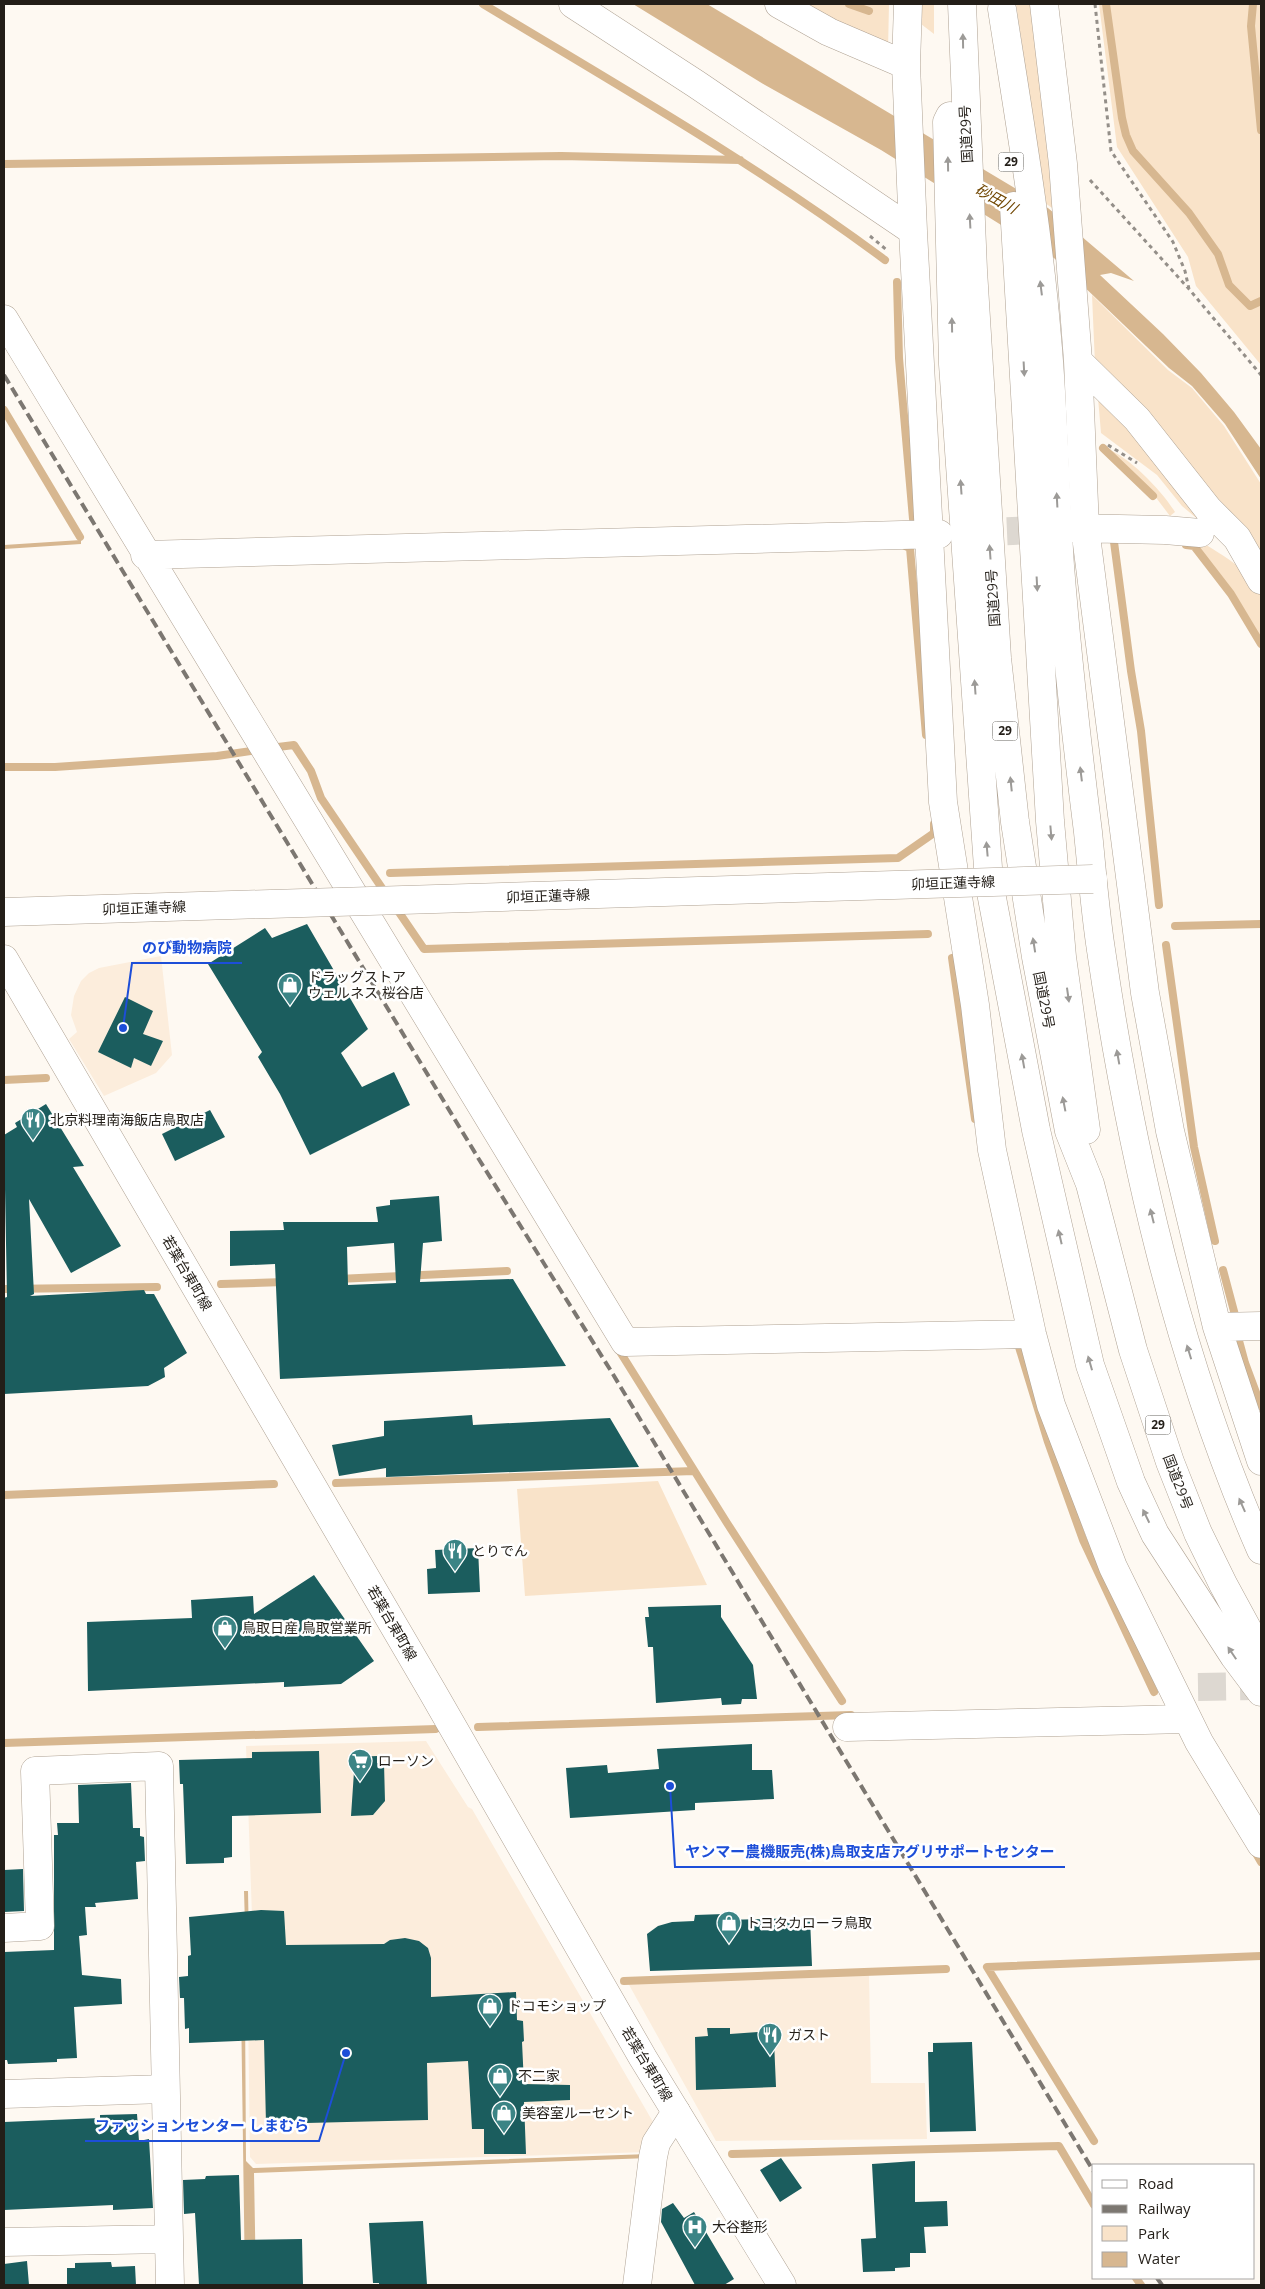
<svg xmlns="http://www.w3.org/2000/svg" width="1265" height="2289" font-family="'Open Sans','Noto Sans JP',sans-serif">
	<rect width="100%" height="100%" fill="#fef9f2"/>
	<path fill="#fceddc" d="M161 956 172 1055 156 1073 104 1096 69 1039 77 1032 71 1015 74 996 81 981 89 973 99 968Z
		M426 1741 468 1807 472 1809 653 2122 649 2152 256 2164 250 2157 248 2007 255 2001 246 1746Z
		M869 1974 871 2083H925L927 2139 716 2141 628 1983Z"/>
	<path fill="#f9e3c9" d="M794 4H889L888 50Z
		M922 4H934V34L921 24Z
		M1016 4H1035L1055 210 1045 203Z
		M1099 4H1261V365L1196 286 1188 257 1117 147Z
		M1092 295 1168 370 1192 388 1224 426 1261 484V565L1095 364Z
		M1097 386 1201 522 1182 506 1157 475 1101 433Z
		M1105 448C1129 456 1162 491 1175 512L1170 516 1154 495Z
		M1190 539H1196C1214 550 1257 573 1261 595 1264 609 1261 628 1261 642L1232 594Z
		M658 1481 707 1585 525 1596 517 1489Z"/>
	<path fill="#d7b790" d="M633 4H707L1048 208 1134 281 1111 273 1100 275 1163 334 1201 373 1234 412 1261 449V479L1225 424 1192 386 1169 368 1054 258 881 150 765 85Z
		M81 540V544L4 549V545Z
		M244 1891H248L250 1993 245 2004 246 2161 253 2168 649 2154V2158L254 2173 256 2285H245L241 2004 247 1993Z"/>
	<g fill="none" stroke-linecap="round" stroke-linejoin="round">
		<path stroke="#d7b790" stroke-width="8" d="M483 4C619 86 757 165 885 260
			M849 4 869 11
			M1106 4 1122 118 1126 135 1133 151 1189 213 1218 254 1229 285 1250 306 1261 301
			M1253 4 1251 26 1261 130
			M4 164 561 156 740 160
			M897 282 899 358 913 519
			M4 410 80 537
			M1103 448 1153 496
			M1114 542 1131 671 1141 731 1159 905
			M903 545 910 548 926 735
			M1186 545 1194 546 1231 594 1261 644
			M270 748 294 745 311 771 321 798 386 894
			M4 767H55L217 756 258 750
			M390 873 898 858 934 833V824
			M394 905 424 949 928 934
			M1175 926 1261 924
			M1166 945 1194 1147 1215 1241
			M952 958 975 1119
			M4 1080 46 1078
			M1223 1270 1235 1315 1241 1317
			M338 1279 507 1271
			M221 1284 284 1282
			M4 1289 157 1287
			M1238 1337 1245 1363 1261 1406
			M617 1347 727 1523 842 1701
			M1019 1347 1048 1442 1083 1540 1154 1692
			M336 1483 694 1471
			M4 1495 274 1484
			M478 1727 851 1715
			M4 1743 436 1729
			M1254 1850 1261 1862
			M624 1981 946 1969
			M1094 2141 987 1967 1261 1956
			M732 2154 1059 2146 1094 2205
			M1136 2278 1141 2285"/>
	</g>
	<path fill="#1b5d5e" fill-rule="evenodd" d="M307 924 368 1029 341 1053 362 1087 394 1072 410 1105 310 1155 280 1094 258 1057 262 1052 208 964 265 928 272 938Z
		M125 997 153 1011 143 1034 163 1041 151 1066 134 1058 131 1068 98 1052Z
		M46 1104 84 1166 73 1167 121 1246 71 1273 29 1199 34 1294 30 1296 144 1290 146 1294H154L187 1353 164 1368 165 1377 148 1386 4 1394V1298L7 1297 4 1135 17 1127 15 1123Z
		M210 1110 225 1137 175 1161 162 1134Z
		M439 1196 442 1241 423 1243 420 1282 513 1279 566 1366 280 1379 275 1264 230 1266V1231L284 1230 283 1222H378L376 1207 390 1205V1200ZM394 1243 396 1283 348 1285 347 1247Z
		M472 1415 473 1425 610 1418 639 1467 386 1477V1468L339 1476 332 1445 384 1436V1421Z
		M478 1548 480 1592 428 1594 427 1569 436 1568 435 1550Z
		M314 1575 374 1661 341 1684 284 1687V1682L88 1691 87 1622 192 1618 191 1600 253 1596 254 1614Z
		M721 1605V1617L753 1665 757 1699H742L741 1704 722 1705 721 1698 656 1703 653 1647H648L645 1617H649L648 1607Z
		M752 1744V1770H772L774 1799 695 1803V1810L570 1818 566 1768 607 1765 608 1773 659 1769 657 1749Z
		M319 1751 321 1813 232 1816V1857L224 1858V1863L186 1864 183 1784H180L179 1760 252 1758V1752Z
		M377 1756V1763H384L385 1801 373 1815 351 1816 355 1757Z
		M131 1783 133 1828H140V1836L144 1837 145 1861 136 1862 138 1899 95 1903 96 1907H85L87 1935 79 1936 82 1975 121 1979 122 2004 74 2007 77 2058 57 2059V2062L8 2064 7 2060H4V1952L54 1950V1835H58L57 1823H79L78 1785Z
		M23 1869 24 1911 4 1912V1870Z
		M261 1910 284 1911 286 1945 384 1944 390 1940 405 1938 419 1941 428 1948 431 1958V1997L516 1992 517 2020 523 2021 524 2041 522 2042 524 2084 570 2085V2100L524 2102 526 2154H484V2129H472L468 2061 427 2063 428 2120 266 2124 264 2040 189 2043V2028L185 2029 184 1998H180L179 1977 188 1976V1956L191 1955 189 1917Z
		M724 1914V1920L810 1918 812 1966 650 1971 647 1934 658 1926 672 1922 694 1921 695 1915Z
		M707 2028H730V2034L758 2032 759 2041H774L776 2087 696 2090 695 2037 708 2036Z
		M972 2042 976 2131 930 2132 928 2052H933V2043Z
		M137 2114 139 2141 149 2139 153 2208 113 2210V2205L4 2210V2122L100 2118V2115Z
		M781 2158 802 2188 780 2202 760 2170Z
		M915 2161V2202L947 2201 948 2226 924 2227 926 2253H910V2267L895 2268V2271L863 2272 861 2239 876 2238 872 2164Z
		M239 2175 241 2240 302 2239 303 2285H199L195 2213 184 2214 183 2180 205 2179 206 2176Z
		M673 2203 684 2218 694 2212 734 2279 724 2285H695L661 2222 662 2209Z
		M423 2221 427 2285H379V2283H373L369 2223Z
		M27 2261 29 2285H4V2264Z
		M111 2262 112 2267 135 2266 136 2285H67V2268H75V2263Z"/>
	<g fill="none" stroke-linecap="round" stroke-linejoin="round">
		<path stroke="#ddd8d1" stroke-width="28" stroke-dasharray="28 14" stroke-linecap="butt" d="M965 533 1057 529
			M1198 1687 1261 1686"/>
		<defs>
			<path id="minor" d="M573 4 696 84 913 231
				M779 4 829 32 906 65
				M908 4 906 65 913 231 943 802 975 1005 992 1150 1032 1334 1051 1405 1113 1567 1199 1742 1261 1844
				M1044 4 1063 164 1078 361 1085 528 1145 993 1170 1131 1217 1327 1261 1461
				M4 319 625 1342 1032 1334
				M1078 361 1137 419 1208 509 1237 538 1261 580
				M1073 528 1165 530 1200 533
				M145 555 939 534
				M1217 1327 1261 1326
				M847 1727 1187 1719
				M4 1928 40 1926 35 1771 159 1766 170 2285
				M4 2094 165 2089
				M4 2242 169 2239
				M637 2285 653 2157 656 2143 676 2112"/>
			<path id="major" d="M4 959 432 1691 643 2058 782 2285"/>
			<path id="highway" d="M962 4 973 270 997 658 1015 822 1036 957 1069 1131 1090 1184 1133 1350 1170 1462 1198 1533 1223 1584 1261 1654
				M1002 9C1019 118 1038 228 1047 337 1054 413 1055 490 1060 566 1067 655 1077 744 1088 832 1092 871 1095 911 1101 950 1131 1155 1178 1360 1261 1550
				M950 116 947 122 953 364 989 882 1036 1130 1090 1365 1131 1482 1155 1534 1234 1656 1261 1692
				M1014 206 1050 821 1062 957 1086 1130"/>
		</defs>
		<use href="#minor" stroke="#afa293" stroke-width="29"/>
		<use href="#major" stroke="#afa293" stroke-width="29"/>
		<use href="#highway" stroke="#afa293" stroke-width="29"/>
		<path stroke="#948f89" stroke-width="3" stroke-dasharray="4 4" stroke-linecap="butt" d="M1095 4 1111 151 1173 242 1185 271 1189 289
			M1090 180 1189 289 1261 375
			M870 236 888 251
			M1108 445 1137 463"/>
		<use href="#minor" stroke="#fff" stroke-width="28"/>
		<use href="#major" stroke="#fff" stroke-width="28"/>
		<use href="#highway" stroke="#fff" stroke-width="28"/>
		<path stroke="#7c7771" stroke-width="4" stroke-dasharray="10 5" stroke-linecap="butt" d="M4 375 480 1161 611 1371 1094 2172
			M1157 2278 1162 2285"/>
		<defs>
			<path id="major-bridge" d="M4 912 1093 879"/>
		</defs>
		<use href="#major-bridge" stroke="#afa293" stroke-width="29" stroke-linecap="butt"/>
		<use href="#major-bridge" stroke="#fff" stroke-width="28"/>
	</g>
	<defs><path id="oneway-solid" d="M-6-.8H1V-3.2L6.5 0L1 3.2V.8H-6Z" transform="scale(1.25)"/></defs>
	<g fill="#9c9a97">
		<use href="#oneway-solid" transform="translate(963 41) rotate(-91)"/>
		<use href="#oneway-solid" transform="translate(948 164) rotate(-91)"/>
		<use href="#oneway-solid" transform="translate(970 221) rotate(-93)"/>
		<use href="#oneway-solid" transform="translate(1041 288) rotate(-97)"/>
		<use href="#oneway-solid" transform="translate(952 325) rotate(-91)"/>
		<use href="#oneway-solid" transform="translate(1024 369) rotate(87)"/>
		<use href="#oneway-solid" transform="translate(961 487) rotate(-94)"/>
		<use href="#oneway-solid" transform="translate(1057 500) rotate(-93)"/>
		<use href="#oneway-solid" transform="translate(990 552) rotate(-94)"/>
		<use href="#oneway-solid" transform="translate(1037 584) rotate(87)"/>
		<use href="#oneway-solid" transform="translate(975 687) rotate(-94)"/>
		<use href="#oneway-solid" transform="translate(1081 774) rotate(-97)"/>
		<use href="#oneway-solid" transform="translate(1011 784) rotate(-96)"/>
		<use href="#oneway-solid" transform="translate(1051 833) rotate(85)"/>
		<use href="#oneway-solid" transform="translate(987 849) rotate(-95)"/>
		<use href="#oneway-solid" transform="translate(1034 945) rotate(-99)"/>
		<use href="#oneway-solid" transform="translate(1068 995) rotate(82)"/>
		<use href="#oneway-solid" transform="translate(1118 1057) rotate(-100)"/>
		<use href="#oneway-solid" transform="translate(1023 1061) rotate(-100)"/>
		<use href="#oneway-solid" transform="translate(1064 1104) rotate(-101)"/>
		<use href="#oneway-solid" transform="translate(1152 1216) rotate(-104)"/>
		<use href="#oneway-solid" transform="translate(1060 1237) rotate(-103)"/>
		<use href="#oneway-solid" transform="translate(1189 1352) rotate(-107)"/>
		<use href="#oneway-solid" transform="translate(1090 1363) rotate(-106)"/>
		<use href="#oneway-solid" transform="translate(1242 1505) rotate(-114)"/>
		<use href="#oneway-solid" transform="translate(1146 1516) rotate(-116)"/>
		<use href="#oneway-solid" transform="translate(1232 1653) rotate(-124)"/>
	</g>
	<defs>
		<symbol id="shop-pin" viewBox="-11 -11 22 30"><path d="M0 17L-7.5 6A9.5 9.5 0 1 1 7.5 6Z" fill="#3b8485" stroke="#fff"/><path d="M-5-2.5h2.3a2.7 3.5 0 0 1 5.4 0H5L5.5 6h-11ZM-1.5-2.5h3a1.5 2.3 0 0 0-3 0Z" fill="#fff"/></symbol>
		<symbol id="restaurant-pin" viewBox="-11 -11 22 30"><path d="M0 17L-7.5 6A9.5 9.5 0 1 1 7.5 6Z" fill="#3b8485" stroke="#fff"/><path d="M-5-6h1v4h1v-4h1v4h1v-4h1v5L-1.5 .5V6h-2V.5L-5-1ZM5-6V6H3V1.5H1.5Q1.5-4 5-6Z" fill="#fff"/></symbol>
		<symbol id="supermarket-pin" viewBox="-11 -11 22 30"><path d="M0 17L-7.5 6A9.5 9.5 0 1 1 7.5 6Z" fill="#3b8485" stroke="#fff"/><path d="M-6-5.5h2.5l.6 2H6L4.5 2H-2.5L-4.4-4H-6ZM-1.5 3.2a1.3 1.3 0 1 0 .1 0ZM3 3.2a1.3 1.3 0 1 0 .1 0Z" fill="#fff"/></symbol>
		<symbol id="hospital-pin" viewBox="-11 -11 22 30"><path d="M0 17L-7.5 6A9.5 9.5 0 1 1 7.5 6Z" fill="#3b8485" stroke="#fff"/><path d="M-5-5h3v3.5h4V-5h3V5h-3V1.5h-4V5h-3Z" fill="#fff"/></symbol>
	</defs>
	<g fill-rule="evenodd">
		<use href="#shop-pin" x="276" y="971" width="28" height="38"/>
		<use href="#restaurant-pin" x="19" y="1106" width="28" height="38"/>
		<use href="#restaurant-pin" x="441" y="1537" width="28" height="38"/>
		<use href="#shop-pin" x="211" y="1614" width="28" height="38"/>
		<use href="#supermarket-pin" x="346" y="1747" width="28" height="38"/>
		<use href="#shop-pin" x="715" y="1909" width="28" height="38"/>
		<use href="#shop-pin" x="476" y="1992" width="28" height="38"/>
		<use href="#restaurant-pin" x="756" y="2021" width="28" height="38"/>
		<use href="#shop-pin" x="486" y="2062" width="28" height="38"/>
		<use href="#shop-pin" x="490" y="2099" width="28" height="38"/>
		<use href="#hospital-pin" x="681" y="2213" width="28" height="38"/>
	</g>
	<g text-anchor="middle" stroke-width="5" stroke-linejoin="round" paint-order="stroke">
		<g fill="#fff" stroke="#65625d" stroke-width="1">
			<rect x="998.5" y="152.5" width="25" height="19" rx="4"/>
			<rect x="992.5" y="721.5" width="25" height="19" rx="4"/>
			<rect x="1145.5" y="1415.5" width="25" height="19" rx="4"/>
		</g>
		<g font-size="12" font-weight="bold" fill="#231e18">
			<text x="1011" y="166">29</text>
			<text x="1005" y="735">29</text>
			<text x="1158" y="1429">29</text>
		</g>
		<g font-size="14" fill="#231e18" stroke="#fff">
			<text transform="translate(966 134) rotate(-93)" y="5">国道29号</text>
			<text transform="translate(993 598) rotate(-94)" y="5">国道29号</text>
			<text transform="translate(953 883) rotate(-2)" y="5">卯垣正蓮寺線</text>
			<text transform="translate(548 896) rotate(-2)" y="5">卯垣正蓮寺線</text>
			<text transform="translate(144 908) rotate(-2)" y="5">卯垣正蓮寺線</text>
			<text transform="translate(1044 1000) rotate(79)" y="5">国道29号</text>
			<text transform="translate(187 1273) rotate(60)" y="5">若葉台東町線</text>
			<text transform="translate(1178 1482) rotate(69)" y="5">国道29号</text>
			<text transform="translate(392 1623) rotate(60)" y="5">若葉台東町線</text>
			<text transform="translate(647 2064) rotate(59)" y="5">若葉台東町線</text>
		</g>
		<g font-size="14" fill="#231e18" stroke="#fff" text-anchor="start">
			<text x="308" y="982">ドラッグストア<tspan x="308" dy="16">ウェルネス 桜谷店</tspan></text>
			<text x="50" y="1125">北京料理南海飯店鳥取店</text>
			<text x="472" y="1556">とりでん</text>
			<text x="242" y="1633">鳥取日産 鳥取営業所</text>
			<text x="378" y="1766">ローソン</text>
			<text x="746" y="1928">トヨタカローラ鳥取</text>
			<text x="508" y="2011">ドコモショップ</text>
			<text x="788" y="2040">ガスト</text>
			<text x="518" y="2081">不二家</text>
			<text x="522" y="2118">美容室ルーセント</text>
			<text x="712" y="2232">大谷整形</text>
		</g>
		<g font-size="15" font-style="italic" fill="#704600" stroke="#fff">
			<text transform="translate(996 199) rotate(29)" y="5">砂田川</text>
		</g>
	</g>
	<path fill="none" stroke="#1d4ed8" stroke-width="2" d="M123 1028L132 963H242M670 1786L675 1867H1065M346 2053L319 2141H85"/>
	<g fill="#1d4ed8" stroke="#fff" stroke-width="2">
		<circle cx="123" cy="1028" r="5"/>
		<circle cx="670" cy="1786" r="5"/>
		<circle cx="346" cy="2053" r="5"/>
	</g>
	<g font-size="15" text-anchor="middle" font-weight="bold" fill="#1d4ed8" stroke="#fff" stroke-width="5" stroke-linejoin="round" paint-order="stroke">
		<text x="187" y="953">のび動物病院</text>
		<text x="870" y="1857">ヤンマー農機販売(株)鳥取支店アグリサポートセンター</text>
		<text x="202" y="2131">ファッションセンター しまむら</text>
	</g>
	<rect width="1265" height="2289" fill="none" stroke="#231e18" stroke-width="10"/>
	<rect x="1092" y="2164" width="162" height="115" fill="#ffffff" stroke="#a7a5a3"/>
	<rect x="1102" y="2180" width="25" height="8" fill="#ffffff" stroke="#a7a5a3"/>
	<text x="1138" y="2189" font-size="15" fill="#231e18">Road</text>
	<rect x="1102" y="2205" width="25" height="8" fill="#7c7771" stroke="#a7a5a3"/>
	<text x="1138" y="2214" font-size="15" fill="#231e18">Railway</text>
	<rect x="1102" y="2226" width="25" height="15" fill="#f9e3c9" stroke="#a7a5a3"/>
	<text x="1138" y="2239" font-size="15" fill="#231e18">Park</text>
	<rect x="1102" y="2252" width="25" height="15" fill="#d7b790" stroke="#a7a5a3"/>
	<text x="1138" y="2264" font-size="15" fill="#231e18">Water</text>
</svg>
